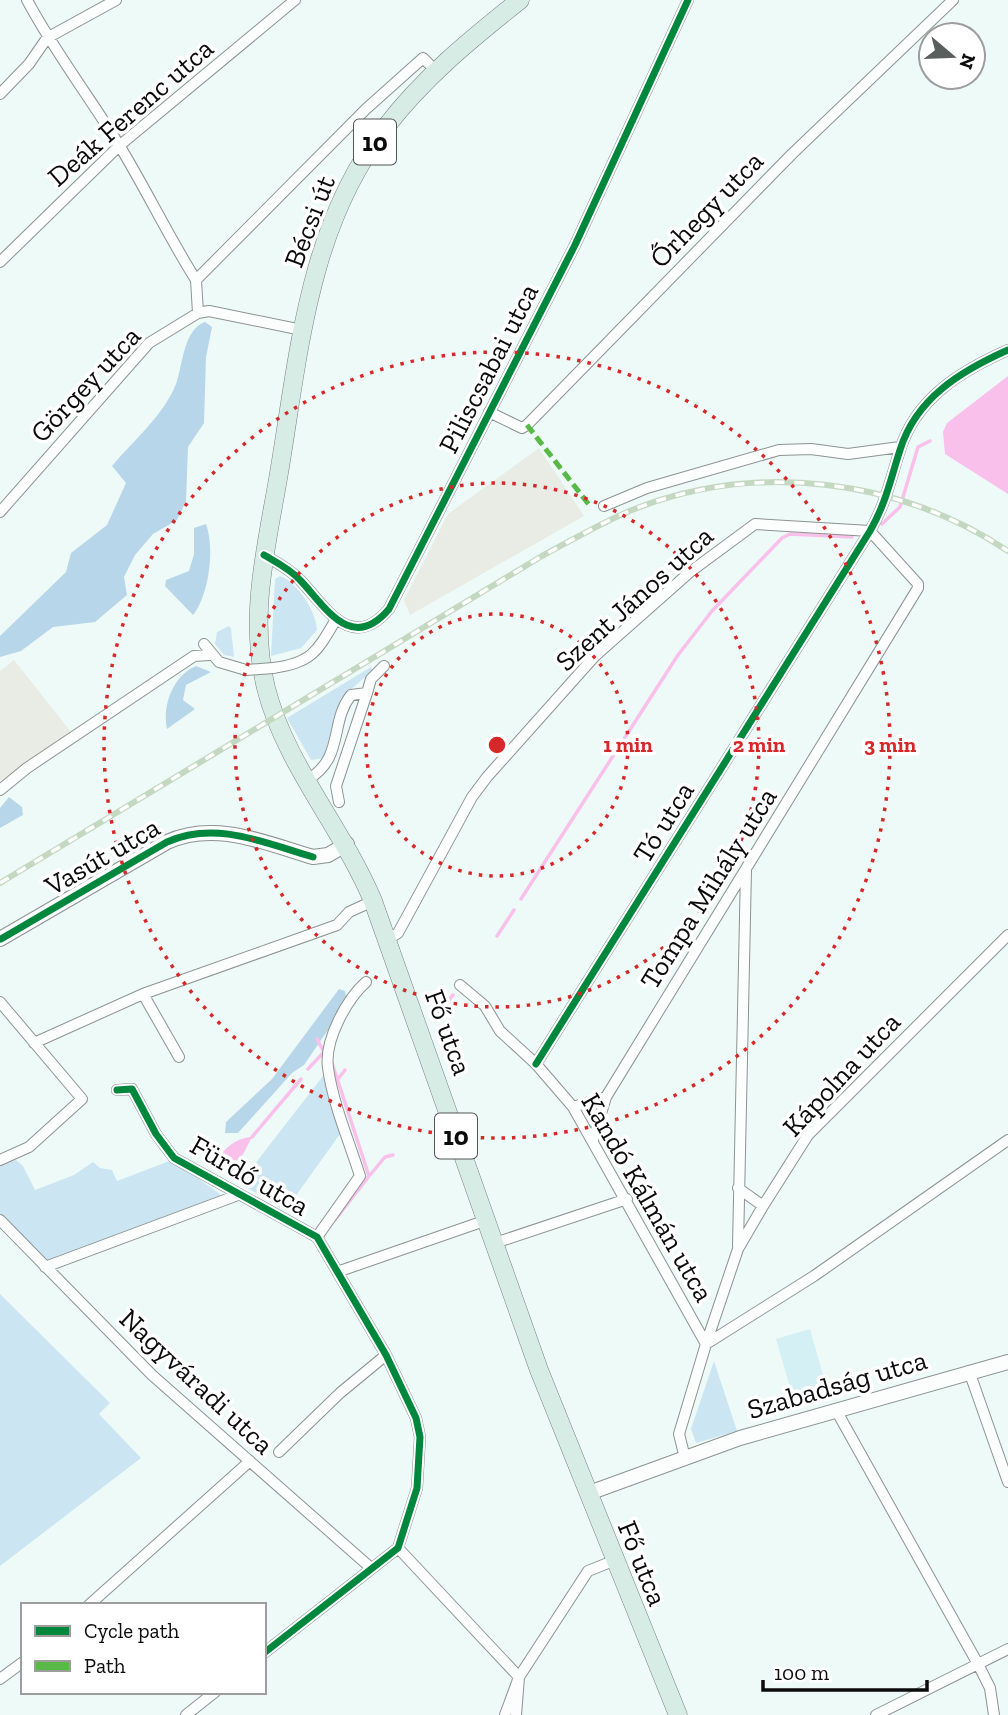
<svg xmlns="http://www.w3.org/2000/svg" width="1008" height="1715" font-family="'Zilla Slab',serif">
	<rect width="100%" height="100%" fill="#eefaf7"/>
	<path fill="#e8ece5" d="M539 448 584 516 410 615 404 600 448 514Z
		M14 660 71 732 0 781V671Z"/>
	<path fill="#cbe6f2" d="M280 576C298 583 316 611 317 630L301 648 271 656 275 579Z
		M229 626 231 628 234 657 224 655 215 644 217 632Z
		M371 667 372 671 341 698 324 758 311 760 287 718Z
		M323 1076 340 1134 285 1211 240 1183Z
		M16 1160 23 1166 35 1190 74 1175 93 1162 100 1168 112 1170 117 1181 172 1160 220 1194 219 1198 46 1261 0 1214V1164Z
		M0 1294 110 1403 99 1414 141 1458 0 1566Z
		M714 1361 737 1431 696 1443 691 1429Z"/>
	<path fill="#b8d6ea" d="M205 322 212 327 206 357 204 423 188 447 186 501 177 520 153 534 135 555 124 577 127 595 95 622 53 627 21 651 0 657V636L66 572 71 553 107 525 126 483 112 466C134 440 163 416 176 384 183 365 183 330 205 322Z
		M206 524C215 548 209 595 193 615L165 586 166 580 189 571 194 554V528Z
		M196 666 211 672 186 685 183 700 195 709 167 729C162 705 173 676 196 666Z
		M9 797 22 807 23 815 0 828V808Z
		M339 989 345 991 347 1002 304 1065 292 1073 238 1133H225L226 1122 272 1079Z"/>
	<path fill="#d5f0f5" d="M810 1329 829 1396 795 1405 776 1339Z"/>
	<path fill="#f8c0ea" d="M1008 376V494L945 454 943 432 947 423Z
		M252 1137 240 1160 232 1162 224 1158 223 1152C231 1143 240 1138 252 1137Z"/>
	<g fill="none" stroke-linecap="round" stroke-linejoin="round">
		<path stroke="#f8c0ea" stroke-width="3.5" d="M882 524 900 507 918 447 930 441
			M521 899 678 655 712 611 782 538 790 534 852 537
			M497 936 514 910
			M435 1016 453 995
			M332 1063 369 1176 335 1220
			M308 1069 324 1052 317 1039
			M338 1079 345 1070
			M252 1137 301 1079
			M370 1175 385 1157 393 1155"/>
		<defs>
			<path id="minor" d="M27 0C54 51 89 96 119 145 146 189 168 236 196 280
				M0 94 29 64 47 38 116 0
				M0 262 119 146 295 0
				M198 313 196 280 366 109 423 58 436 71
				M489 412 522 428 527 425 792 154 953 0
				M604 506 647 488 779 450 811 449 848 454 900 447
				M0 512 149 343 198 313 209 311 302 330
				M264 555C276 562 290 569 300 580 325 606 351 654 389 609L575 245 688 0
				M204 644 219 662 246 670
				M273 668C311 663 317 652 335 621
				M307 780C345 758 329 723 351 695L367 693 371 679 384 666
				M0 790 27 768 194 656 210 655
				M339 802 336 786 367 693
				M387 940 398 933 472 797 487 777 595 656 690 572 755 524 870 531
				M460 985 485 1006 500 1031 536 1064 573 1107 706 1344
				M143 994 179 1057
				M0 1002 82 1099 29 1147 0 1160
				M34 1043 143 994 337 925 349 912 373 901
				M536 1064 870 531C886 503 890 481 900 450 916 398 961 371 1008 350
				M117 1090 132 1089 156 1134 174 1158 317 1237 386 1355 416 1418 420 1437 417 1488 398 1548 264 1653
				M573 1107 606 1097
				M593 1140 606 1097 918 588V584L870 531
				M738 1188 763 1206
				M0 1220 152 1375 371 1568
				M317 1237 360 1176C349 1141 333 1104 328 1068 324 1040 347 999 366 982
				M492 1244 627 1199
				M738 1246 746 870
				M45 1267 238 1195
				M340 1271 484 1221
				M706 1344 814 1276 1008 1140
				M969 1371 1008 1482
				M836 1410 978 1664 990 1688 994 1715
				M279 1452 340 1393 386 1355
				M685 1458 679 1434 706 1344 738 1249 763 1206 808 1135 1008 935
				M398 1548 519 1677 516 1715
				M89 1605 250 1461
				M0 1679 23 1662
				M186 1715 215 1692
				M505 1715 519 1677 588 1571 613 1561
				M876 1715 1008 1649"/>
			<path id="tertiary" d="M0 939 167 842C215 820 265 843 313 857L328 855 347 844
				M589 1493 740 1438 1008 1362"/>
			<path id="primary" d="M520 0C471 39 423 78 385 128 308 227 299 354 279 473 267 545 248 615 266 688 285 764 343 829 373 901L539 1370 678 1715"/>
		</defs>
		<use href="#minor" stroke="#8d9391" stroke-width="12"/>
		<use href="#tertiary" stroke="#8d9391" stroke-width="16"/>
		<use href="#primary" stroke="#7a807f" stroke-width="19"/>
		<use href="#minor" stroke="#fcfefe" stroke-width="10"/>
		<use href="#tertiary" stroke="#fcfefe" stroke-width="14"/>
		<use href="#primary" stroke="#d6ece5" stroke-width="18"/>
		<defs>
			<path id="rail" d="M0 883 542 556C572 540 601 523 632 510 755 461 898 478 1008 551"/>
		</defs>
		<use href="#rail" stroke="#c4d8c1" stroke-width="6"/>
		<use href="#rail" stroke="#fff" stroke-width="3.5" stroke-dasharray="10" stroke-linecap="butt"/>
		<defs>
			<path id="minor-bridge" d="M246 670 273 668"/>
		</defs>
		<use href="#minor-bridge" stroke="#8d9391" stroke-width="12" stroke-linecap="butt"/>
		<use href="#minor-bridge" stroke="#fcfefe" stroke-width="10"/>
		<path stroke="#58b947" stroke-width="5" stroke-dasharray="10 5" stroke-linecap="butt" d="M527 425 590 506"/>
		<defs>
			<path id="cycleway" d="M264 555C276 562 290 569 300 580 325 606 351 654 389 609L575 245 688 0
				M1 939 167 842C215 820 265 843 313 857
				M536 1064 870 531C886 503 890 481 900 450 916 398 961 371 1008 350
				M117 1090 132 1089 156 1134 174 1158 317 1237 386 1355 416 1418 420 1437 417 1488 398 1548 264 1653"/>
		</defs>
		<use href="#cycleway" stroke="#fff" stroke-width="11"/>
		<use href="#cycleway" stroke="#00873e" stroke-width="7"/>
	</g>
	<g fill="none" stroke="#d62828" stroke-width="3.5" stroke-dasharray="3.5 7">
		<circle cx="497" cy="745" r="131"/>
		<circle cx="497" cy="745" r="262"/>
		<circle cx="497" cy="745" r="393"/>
	</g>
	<g text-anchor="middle" stroke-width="7" stroke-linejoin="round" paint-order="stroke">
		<g fill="#fff" stroke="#545454" stroke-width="2">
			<rect x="354" y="119.5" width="42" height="45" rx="5"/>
			<rect x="435" y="1113.5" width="42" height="45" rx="5"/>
		</g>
		<g font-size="26" font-weight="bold" fill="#0b0b0b">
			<text x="375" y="151">10</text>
			<text x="456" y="1145">10</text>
		</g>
		<g font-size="28" fill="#0b0b0b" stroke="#fff">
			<text transform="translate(130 112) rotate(-41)" y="10">Deák Ferenc utca</text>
			<text transform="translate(706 209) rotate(-46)" y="10">Őrhegy utca</text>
			<text transform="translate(309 221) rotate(-69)" y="10">Bécsi út</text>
			<text transform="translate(488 368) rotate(-63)" y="10">Piliscsabai utca</text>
			<text transform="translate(85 384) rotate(-47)" y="10">Görgey utca</text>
			<text transform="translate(634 598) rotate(-42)" y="10">Szent János utca</text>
			<text transform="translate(663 822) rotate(-58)" y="10">Tó utca</text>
			<text transform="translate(102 856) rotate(-30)" y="10">Vasút utca</text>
			<text transform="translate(708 888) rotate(-58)" y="10">Tompa Mihály utca</text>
			<text transform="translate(449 1032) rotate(70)" y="10">Fő utca</text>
			<text transform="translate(841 1074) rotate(-47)" y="10">Kápolna utca</text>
			<text transform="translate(250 1175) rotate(30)" y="10">Fürdő utca</text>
			<text transform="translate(648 1197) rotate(60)" y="10">Kandó Kálmán utca</text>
			<text transform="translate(197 1381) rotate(43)" y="10">Nagyváradi utca</text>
			<text transform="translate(837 1384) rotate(-16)" y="10">Szabadság utca</text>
			<text transform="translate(643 1563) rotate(68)" y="10">Fő utca</text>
		</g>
	</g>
	<circle cx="497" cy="745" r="10" fill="#d62828" stroke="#fff" stroke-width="3.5"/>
	<g font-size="21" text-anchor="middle" font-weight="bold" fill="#d62828" stroke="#fff" stroke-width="7" stroke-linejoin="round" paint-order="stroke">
		<text x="628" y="752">1 min</text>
		<text x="759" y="752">2 min</text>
		<text x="890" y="752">3 min</text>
	</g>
	<rect x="21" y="1603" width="245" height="91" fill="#ffffff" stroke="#9d9d9d" stroke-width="2"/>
	<rect x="35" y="1626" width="35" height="10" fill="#00873e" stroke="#9d9d9d" stroke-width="2"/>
	<text x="84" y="1638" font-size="21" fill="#0b0b0b">Cycle path</text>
	<rect x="35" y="1661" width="35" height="10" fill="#58b947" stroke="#9d9d9d" stroke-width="2"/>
	<text x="84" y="1673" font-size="21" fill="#0b0b0b">Path</text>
	<g transform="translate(952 56) rotate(109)"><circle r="33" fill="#ffffff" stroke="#9d9d9d" stroke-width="2"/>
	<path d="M0-5L12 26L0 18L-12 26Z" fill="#5a5f5e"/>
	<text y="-10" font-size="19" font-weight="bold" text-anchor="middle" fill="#0b0b0b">N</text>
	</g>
	<path d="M763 1680v10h164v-10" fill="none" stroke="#0b0b0b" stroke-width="3.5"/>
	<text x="774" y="1680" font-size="21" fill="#0b0b0b" stroke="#ffffff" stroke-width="5" paint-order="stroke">100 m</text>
</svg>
